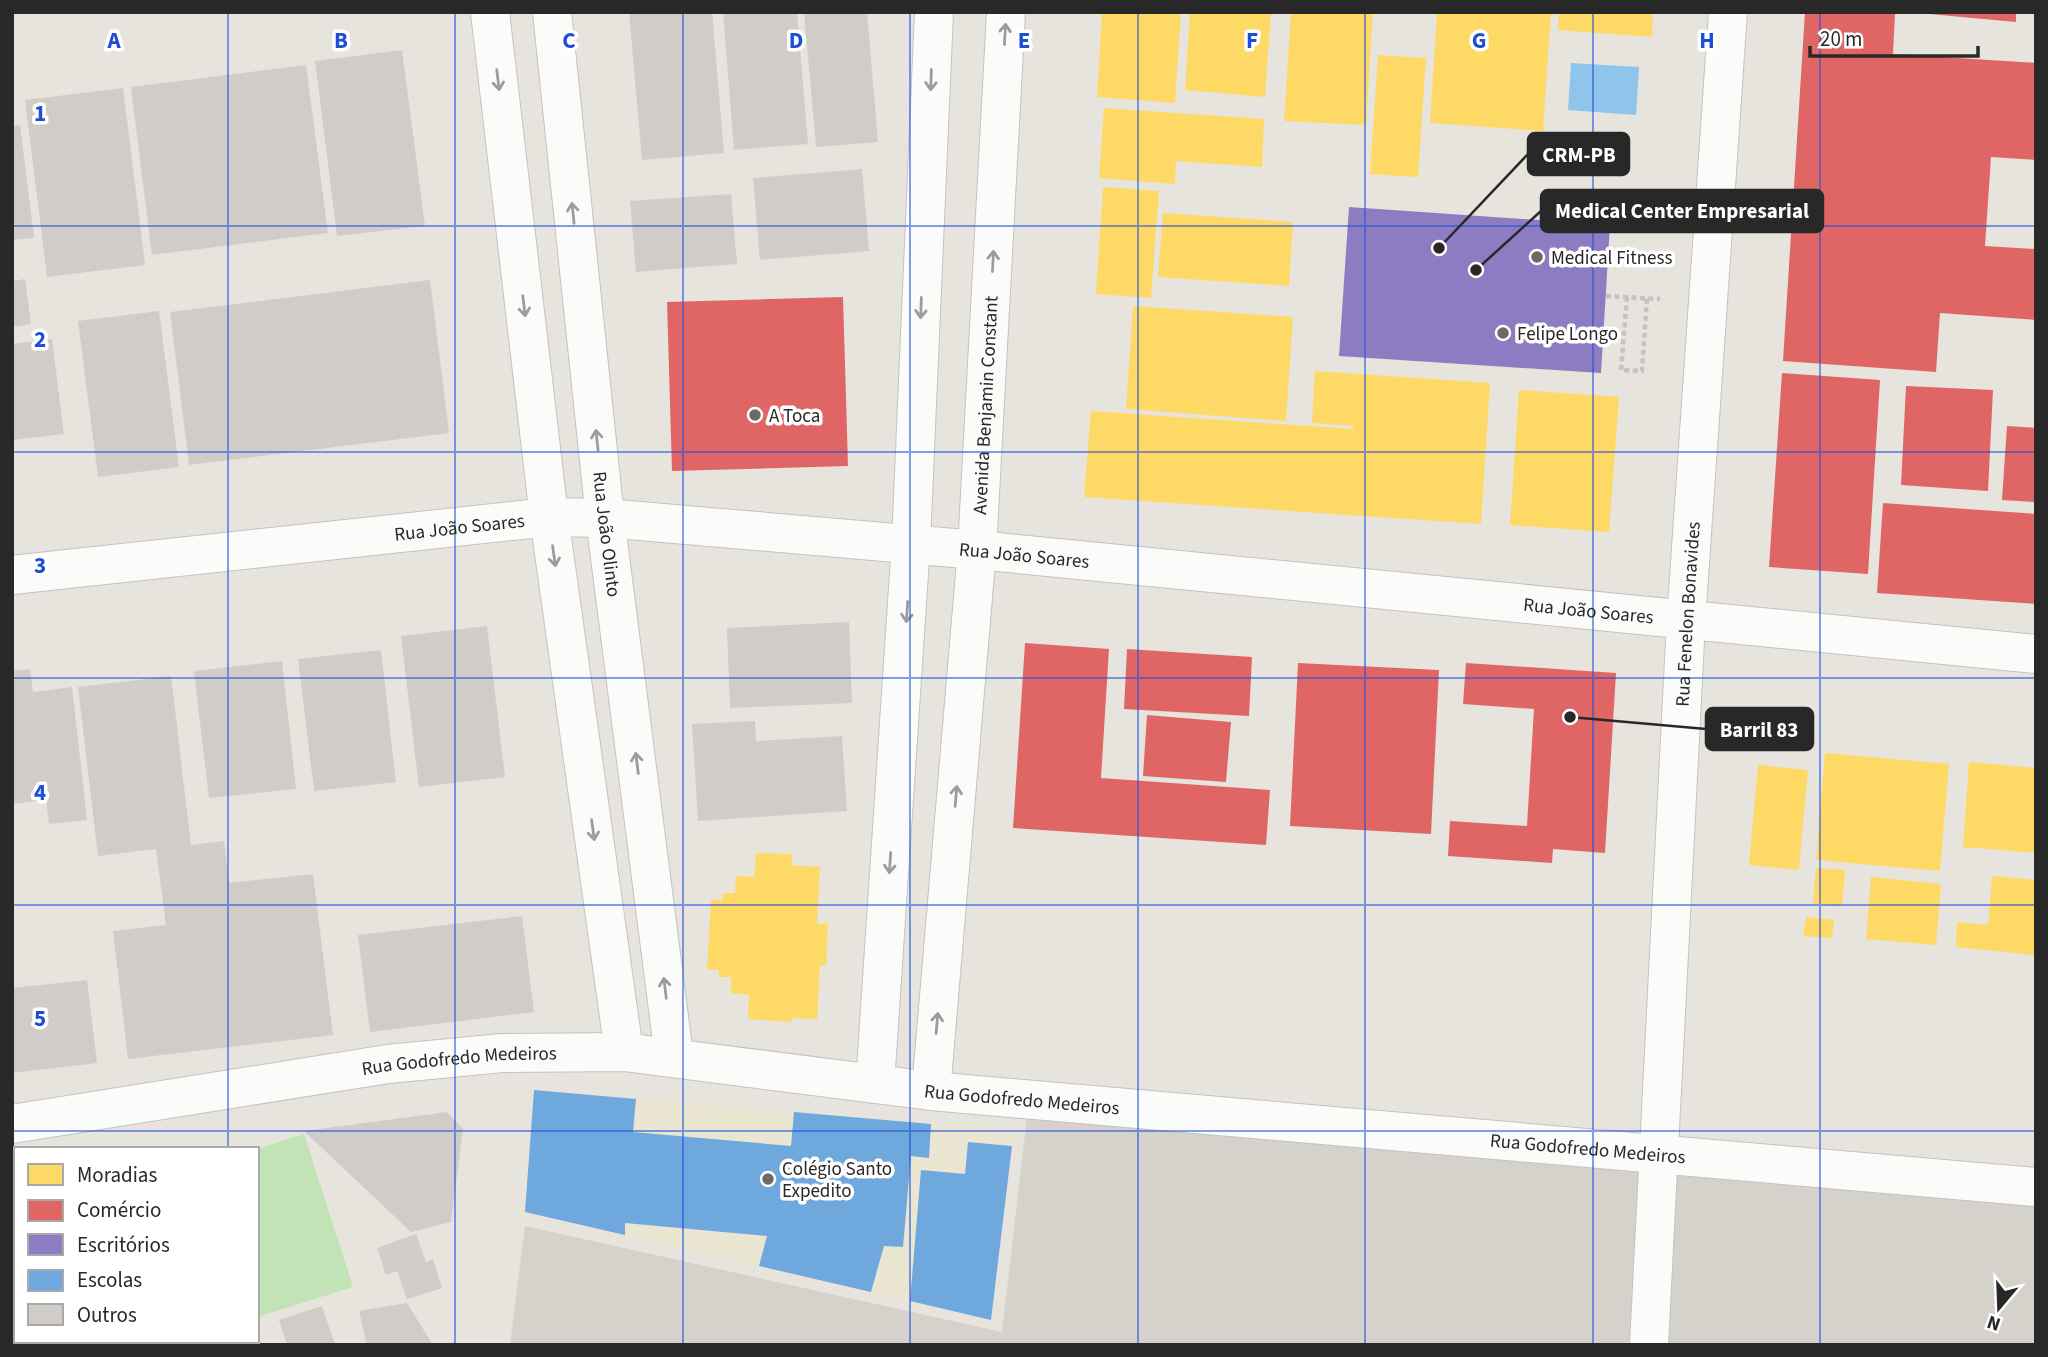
<svg xmlns="http://www.w3.org/2000/svg" width="2048" height="1357" font-family="'Source Sans 3',sans-serif">
	<rect width="100%" height="100%" fill="#e7e4dd"/>
	<path fill="#eae6d1" d="M534 1090 1014 1131 991 1320 525 1212Z"/>
	<path fill="#c2e3b5" d="M304 1134 353 1287 257 1317V1149Z"/>
	<path fill="#d5d2cc" d="M1029 1099 2036 1170V1345H510L525 1226 1002 1332Z"/>
	<path fill="#8fc5ea" d="M1571 63 1639 67 1636 115 1568 110Z"/>
	<path fill="#ffd966" d="M1102 12H1181L1175 103 1097 97Z
		M1190 12H1271L1265 97 1185 90Z
		M1291 12H1373L1366 125 1284 121Z
		M1437 12H1551L1543 131 1430 123Z
		M1559 12H1653L1652 37 1558 30Z
		M1378 55 1426 58 1418 177 1370 174Z
		M1104 108 1264 119 1262 167 1176 161 1175 184 1099 178Z
		M1103 187 1159 191 1151 298 1096 294Z
		M1163 213 1293 222 1289 286 1158 277Z
		M1133 306 1293 317 1286 421 1126 409Z
		M1315 371 1490 383 1481 524 1084 497 1091 411 1353 429V426L1312 423Z
		M1519 390 1619 397 1609 532 1510 525Z
		M1825 753 1949 764 1940 871 1816 860Z
		M1969 762 2036 768V853L1963 847Z
		M1758 765 1808 770 1799 870 1749 865Z
		M756 853 792 854V865L820 867 817 924 828 923 826 966 820 965 817 1019 792 1018 791 1022 748 1019 749 995 731 993V977H719V970L707 969 711 900H723V893H735L736 876 754 877Z
		M1816 868 1845 870 1842 906 1813 903Z
		M1992 876 2036 880 2034 955 1956 947 1957 922 1988 925Z
		M1871 877 1941 884 1936 945 1866 939Z
		M1806 917 1834 920 1832 938 1803 936Z"/>
	<path fill="#e06666" d="M1805 12 1895 13 1893 54 2036 63V160L1991 157 1985 246 2036 249V320L1940 313 1936 372 1783 361Z
		M1908 12H2016V22Z
		M843 297 848 466 672 471 667 302Z
		M1782 373 1880 380 1868 574 1769 567Z
		M1906 386 1993 390 1988 491 1901 485Z
		M2007 426 2036 428V502L2002 500Z
		M1883 503 2036 514V604L1877 593Z
		M1025 643 1109 649 1101 778 1270 790 1266 845 1013 828Z
		M1127 649 1252 657 1249 716 1124 709Z
		M1298 663 1439 670 1431 834 1290 826Z
		M1466 663 1616 673 1605 853 1553 849 1552 863 1448 856 1450 821 1527 826 1534 709 1463 704Z
		M1147 715 1231 722 1226 782 1143 776Z"/>
	<path fill="#8e7cc3" d="M1349 207 1610 225 1601 373 1339 356Z"/>
	<path fill="#6fa8dc" d="M534 1090 636 1099 633 1132 791 1146 794 1112 931 1124 929 1158 911 1156 903 1247 884 1246 871 1292 759 1266 767 1236 625 1223V1235L525 1212Z
		M968 1142 1012 1146 991 1320 910 1301 921 1170 965 1174Z"/>
	<path fill="#d0cdc8" d="M629 12H712L724 153 642 160Z
		M723 12H797L808 144 734 150Z
		M804 12H867L878 142 816 147Z
		M402 50 425 226 337 236 315 61Z
		M306 65 328 233 152 255 131 87Z
		M123 88 145 265 47 277 25 100Z
		M20 125 34 238 12 240V126Z
		M862 169 869 251 760 260 753 178Z
		M731 194 737 264 636 272 630 201Z
		M25 279 31 324 12 327V281Z
		M430 280 449 433 189 465 170 312Z
		M159 311 179 467 98 477 78 321Z
		M52 339 64 434 12 440V344Z
		M849 622 852 703 730 708 727 628Z
		M487 626 505 777 419 787 401 636Z
		M381 650 396 782 314 791 298 659Z
		M282 661 296 789 209 798 194 671Z
		M30 669 33 692 72 687 87 820 49 824 46 800 12 804V671Z
		M171 676 191 845 224 841 229 883 313 874 333 1035 128 1059 113 931 166 925 156 849 98 856 78 687Z
		M755 721 756 741 842 736 847 811 698 821 692 724Z
		M522 916 534 1012 370 1032 358 935Z
		M87 980 97 1063 12 1073V988Z
		M447 1112 463 1129 451 1222 411 1232 304 1131Z
		M12 1171H16V1267L12 1268Z
		M416 1234 426 1262 433 1259 442 1288 407 1299 397 1271 386 1275 377 1248Z
		M407 1303 433 1345H367L359 1311Z
		M322 1306 335 1345H287L279 1320Z
		M16 1338V1341H155V1345H12V1339Z"/>
	<g fill="none" stroke-linecap="round" stroke-linejoin="round">
		<defs>
			<g id="minor">
				<path d="M490 12 549 517 624 1052"/>
				<path id="s1" d="M552 12 605 518 674 1056"/>
				<path id="s2" d="M12 575 549 517 605 518 977 550 2036 654"/>
				<path d="M875 1084 911 543 934 12"/>
				<path id="s3" d="M931 1091 977 550 1006 12"/>
				<path id="s4" d="M12 1124 388 1064 502 1053 624 1052 931 1091 2036 1187"/>
				<path id="s5" d="M1649 1345 1686 621 1728 12"/>
			</g>
		</defs>
		<use href="#minor" stroke="#c4c3c3" stroke-width="40"/>
		<path stroke="#c4c3c3" stroke-width="4.5" stroke-dasharray="5 3.5" stroke-linecap="butt" d="M1606 296 1660 299
			M1627 297 1621 370 1642 371 1647 298"/>
		<use href="#minor" stroke="#fbfbfa" stroke-width="38"/>
	</g>
	<defs><path id="oneway-shaft" d="M-6 0H5M1.5-3L5.5 0L1.5 3" fill="none" stroke-width="1.6" stroke-linecap="round" stroke-linejoin="round" transform="scale(1.75)"/></defs>
	<g stroke="#9c9c9c">
		<use href="#oneway-shaft" transform="translate(1005 34) rotate(-87)"/>
		<use href="#oneway-shaft" transform="translate(498 80) rotate(83)"/>
		<use href="#oneway-shaft" transform="translate(931 80) rotate(92)"/>
		<use href="#oneway-shaft" transform="translate(573 213) rotate(-96)"/>
		<use href="#oneway-shaft" transform="translate(993 261) rotate(-87)"/>
		<use href="#oneway-shaft" transform="translate(524 306) rotate(83)"/>
		<use href="#oneway-shaft" transform="translate(921 308) rotate(92)"/>
		<use href="#oneway-shaft" transform="translate(597 440) rotate(-96)"/>
		<use href="#oneway-shaft" transform="translate(554 556) rotate(82)"/>
		<use href="#oneway-shaft" transform="translate(907 612) rotate(94)"/>
		<use href="#oneway-shaft" transform="translate(637 763) rotate(-97)"/>
		<use href="#oneway-shaft" transform="translate(956 796) rotate(-85)"/>
		<use href="#oneway-shaft" transform="translate(593 830) rotate(82)"/>
		<use href="#oneway-shaft" transform="translate(890 863) rotate(94)"/>
		<use href="#oneway-shaft" transform="translate(665 988) rotate(-97)"/>
		<use href="#oneway-shaft" transform="translate(937 1023) rotate(-85)"/>
	</g>
	<path fill="none" stroke="#1d4ed8" stroke-width="2" stroke-opacity="0.55" d="M228 12V1149M455 12V1345M683 12V1345M910 12V1345M1138 12V1345M1365 12V1345M1593 12V1345M1820 12V1345M12 226H2036M12 452H2036M12 678H2036M12 905H2036M12 1131H2036M228 1341V1345"/>
	<g fill="#6b6a67" stroke="#fff" stroke-width="2.5">
		<circle cx="1537" cy="257" r="7"/>
		<circle cx="1503" cy="333" r="7"/>
		<circle cx="755" cy="415" r="7"/>
		<circle cx="768" cy="1179" r="7"/>
	</g>
	<g text-anchor="middle" stroke-width="7" stroke-linejoin="round" paint-order="stroke">
		<g font-size="19" fill="#282828" stroke="#fff" text-anchor="start">
			<text x="1551" y="264">Medical Fitness</text>
			<text x="1517" y="340">Felipe Longo</text>
			<text x="769" y="422">A Toca</text>
			<text x="782" y="1175">Colégio Santo<tspan x="782" dy="22">Expedito</tspan></text>
		</g>
		<g font-size="19" fill="#282828" stroke="#fff">
			<text dy="7" stroke="none"><textPath href="#s3" startOffset="688">Avenida Benjamin Constant</textPath></text>
			<text dy="7" stroke="none"><textPath href="#s2" startOffset="450">Rua João Soares</textPath></text>
			<text dy="7" stroke="none"><textPath href="#s1" startOffset="525">Rua João Olinto</textPath></text>
			<text dy="7" stroke="none"><textPath href="#s2" startOffset="1017">Rua João Soares</textPath></text>
			<text dy="7" stroke="none"><textPath href="#s2" startOffset="1584">Rua João Soares</textPath></text>
			<text dy="7" stroke="none"><textPath href="#s5" startOffset="732">Rua Fenelon Bonavides</textPath></text>
			<text dy="7" stroke="none"><textPath href="#s4" startOffset="452">Rua Godofredo Medeiros</textPath></text>
			<text dy="7" stroke="none"><textPath href="#s4" startOffset="1018">Rua Godofredo Medeiros</textPath></text>
			<text dy="7" stroke="none"><textPath href="#s4" startOffset="1586">Rua Godofredo Medeiros</textPath></text>
		</g>
	</g>
	<g font-size="23" text-anchor="middle" font-weight="bold" fill="#1d4ed8" stroke="#fff" stroke-width="7" stroke-linejoin="round" paint-order="stroke">
		<text x="114" y="48">A</text>
		<text x="341" y="48">B</text>
		<text x="569" y="48">C</text>
		<text x="796" y="48">D</text>
		<text x="1024" y="48">E</text>
		<text x="1252" y="48">F</text>
		<text x="1479" y="48">G</text>
		<text x="1707" y="48">H</text>
		<text x="40" y="121">1</text>
		<text x="40" y="347">2</text>
		<text x="40" y="573">3</text>
		<text x="40" y="800">4</text>
		<text x="40" y="1026">5</text>
	</g>
	<path fill="none" stroke="#282828" stroke-width="2.5" d="M1439 248L1528 154M1476 270L1541 211M1570 717L1706 729"/>
	<g fill="#282828" stroke="#fff" stroke-width="2.5">
		<circle cx="1439" cy="248" r="7"/>
		<circle cx="1476" cy="270" r="7"/>
		<circle cx="1570" cy="717" r="7"/>
	</g>
	<g fill="#282828" stroke="#282828" stroke-width="2.5">
		<rect x="1528" y="133" width="101" height="42" rx="7"/>
		<rect x="1541" y="190" width="282" height="42" rx="7"/>
		<rect x="1706" y="708" width="107" height="42" rx="7"/>
	</g>
	<g font-size="21" text-anchor="middle" font-weight="bold" fill="#fff">
		<text x="1579" y="162">CRM-PB</text>
		<text x="1682" y="218">Medical Center Empresarial</text>
		<text x="1759" y="737">Barril 83</text>
	</g>
	<rect width="2048" height="1357" fill="none" stroke="#282828" stroke-width="28"/>
	<rect x="14" y="1147" width="245" height="196" fill="#ffffff" stroke="#a9a9a9" stroke-width="2"/>
	<rect x="28" y="1164" width="35" height="21" fill="#ffd966" stroke="#a9a9a9" stroke-width="2"/>
	<text x="77" y="1182" font-size="21" fill="#282828">Moradias</text>
	<rect x="28" y="1200" width="35" height="21" fill="#e06666" stroke="#a9a9a9" stroke-width="2"/>
	<text x="77" y="1217" font-size="21" fill="#282828">Comércio</text>
	<rect x="28" y="1234" width="35" height="21" fill="#8e7cc3" stroke="#a9a9a9" stroke-width="2"/>
	<text x="77" y="1252" font-size="21" fill="#282828">Escritórios</text>
	<rect x="28" y="1270" width="35" height="21" fill="#6fa8dc" stroke="#a9a9a9" stroke-width="2"/>
	<text x="77" y="1287" font-size="21" fill="#282828">Escolas</text>
	<rect x="28" y="1304" width="35" height="21" fill="#d0cdc8" stroke="#a9a9a9" stroke-width="2"/>
	<text x="77" y="1322" font-size="21" fill="#282828">Outros</text>
	<g transform="translate(1999 1308) rotate(199)" stroke="#ffffff" stroke-width="5" paint-order="stroke">
	<path d="M0-5L12 26L0 18L-12 26Z" fill="#282828"/>
	<text y="-10" font-size="19" font-weight="bold" text-anchor="middle" fill="#282828">N</text>
	</g>
	<path d="M1810 46v10h168v-10" fill="none" stroke="#282828" stroke-width="3.5"/>
	<text x="1820" y="46" font-size="21" fill="#282828" stroke="#ffffff" stroke-width="5" paint-order="stroke">20 m</text>
</svg>
